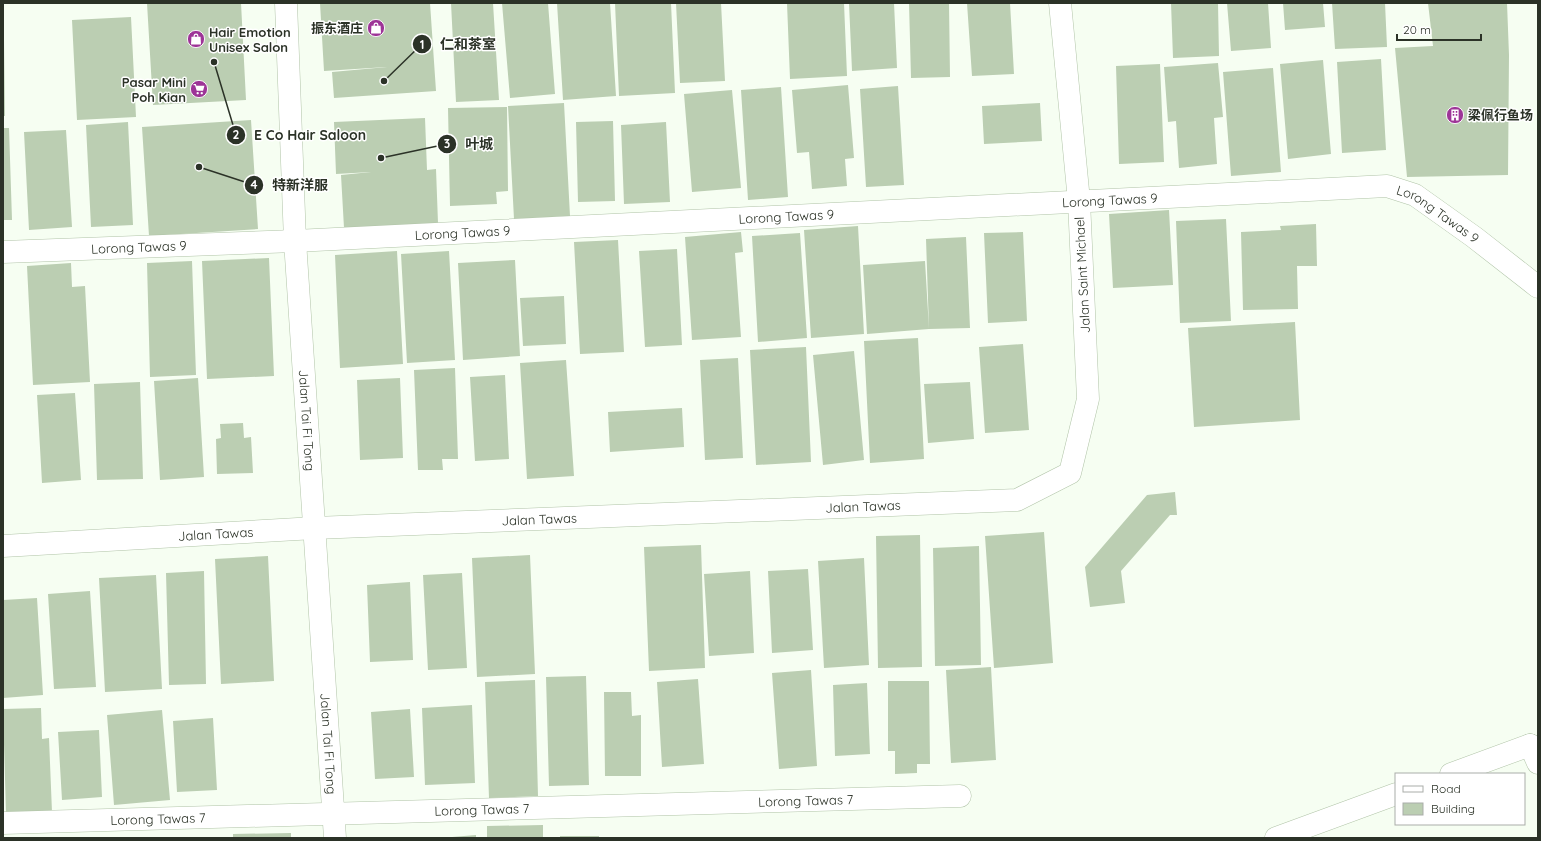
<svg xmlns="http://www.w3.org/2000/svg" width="1541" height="841" font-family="Quicksand,'Noto Sans SC',sans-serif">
	<rect width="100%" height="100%" fill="#f6fef2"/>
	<path fill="#bbceb2" d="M147 3H241L246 100 153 105Z
		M320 3H430L436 91 334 98 332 72 387 67 324 71Z
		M451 3H493L499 100 456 102Z
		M502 3H548L555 94 510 98Z
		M557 3H610L616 96 563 100Z
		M615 3H671L675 93 619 96Z
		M676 3H721L725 81 680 83Z
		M787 3H844L847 76 790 79Z
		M849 3H894L897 68 852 71Z
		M909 3H949L950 77 911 78Z
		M967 3H1010L1014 74 972 76Z
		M1171 3H1218L1219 56 1173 58Z
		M1227 3H1268L1271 48 1231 51Z
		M1283 3H1323L1325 27 1285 30Z
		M1332 3H1385L1387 47 1335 49Z
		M1428 3H1507L1509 55 1508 175 1407 177 1395 48 1433 46Z
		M131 17 136 117 77 120 72 20Z
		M3 39H4L5 116H3Z
		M1381 59 1386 150 1342 153 1337 62Z
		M1323 60 1331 154 1288 159 1280 64Z
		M1218 63 1223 117 1214 118 1217 164 1179 168 1176 121 1168 122 1164 67Z
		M1160 64 1164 162 1119 164 1116 66Z
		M1273 68 1281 172 1231 176 1223 72Z
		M848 85 854 158 845 159 847 186 812 189 809 152 797 153 792 90Z
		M898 86 904 185 866 187 860 89Z
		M781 87 788 197 748 200 741 90Z
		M732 90 741 188 692 192 684 94Z
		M564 103 570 216 514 219 508 106Z
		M1040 103 1042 141 984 144 982 106Z
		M507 107 508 191 496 192 497 204 450 206 448 108Z
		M425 118 427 170 436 169 438 223 344 228 341 175 371 172 336 174 334 122Z
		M251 120 258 229 149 236 142 127Z
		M613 121 615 201 578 202 576 122Z
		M128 122 133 225 91 227 86 125Z
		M666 122 670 202 624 204 621 125Z
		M3 128H9L12 220H3Z
		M66 130 72 227 29 230 24 132Z
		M1169 210 1173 285 1113 288 1109 214Z
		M1226 219 1231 321 1180 323 1176 221Z
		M1316 224 1317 266H1297L1298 309 1243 310 1241 232 1281 230 1280 226Z
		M858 226 864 334 811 338 804 230Z
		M741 232 743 252 735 253 741 337 692 340 685 237Z
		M1023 232 1027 321 988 323 984 233Z
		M800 233 807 338 758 342 752 236Z
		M966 237 970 328 929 329 926 239Z
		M618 240 624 352 580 354 574 242Z
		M677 249 682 345 645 347 639 251Z
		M397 251 403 364 340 368 335 255Z
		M449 251 455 360 407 363 401 254Z
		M269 258 274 376 207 379 202 261Z
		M515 260 520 356 463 360 458 263Z
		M192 261 196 375 150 377 147 263Z
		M925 261 929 329 867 334 863 265Z
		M71 263 72 287 85 286 90 382 33 385 27 266Z
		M564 296 566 344 523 346 520 298Z
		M1295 322 1300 420 1194 427 1188 328Z
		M918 338 924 459 870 463 864 341Z
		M1023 344 1029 430 985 433 979 347Z
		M806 347 811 462 756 465 750 350Z
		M854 351 864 460 823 465 813 355Z
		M738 358 743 458 705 460 700 360Z
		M566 360 574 476 527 479 520 363Z
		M455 368 458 459H442L443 470H418L414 370Z
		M505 375 509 459 475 461 470 377Z
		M198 378 204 477 160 480 154 381Z
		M400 378 403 458 360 460 357 380Z
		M140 382 143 479 97 480 94 384Z
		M970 382 974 439 928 443 924 384Z
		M75 393 81 480 42 483 37 395Z
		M682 408 684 447 610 452 608 412Z
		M243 423 244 438 251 437 253 473 217 474 216 439 221 438 220 424Z
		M1175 492 1177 515H1170L1121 571 1125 603 1090 607 1085 567 1147 495Z
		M1044 532 1053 663 994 668 985 536Z
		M920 535 922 667 878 668 876 536Z
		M701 545 705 668 649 671 644 547Z
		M979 546 981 665 935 666 933 548Z
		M530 555 535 674 477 677 472 558Z
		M268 556 274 681 221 684 215 559Z
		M864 558 869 665 824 668 818 561Z
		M808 569 813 650 772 653 768 571Z
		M204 571 206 684 169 685 166 573Z
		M750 571 754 653 709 656 704 574Z
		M462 573 467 668 428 670 423 575Z
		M156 575 162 689 105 692 99 578Z
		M410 582 413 660 370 662 367 585Z
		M90 591 96 687 54 689 48 594Z
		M37 598 43 695 3 698V600Z
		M991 667 996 760 951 763 946 670Z
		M811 670 817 766 779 769 772 673Z
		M586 676 589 785 549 786 546 677Z
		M698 679 704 764 662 767 657 682Z
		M535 680 538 796 489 798 485 682Z
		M888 681H929L930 764H917V773L895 774V751H888Z
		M867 683 870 754 835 756 833 685Z
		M604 692H631L632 716 641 715V776H605Z
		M472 705 475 783 425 785 422 708Z
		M41 708 42 739 49 738 52 812 6 814 3 709Z
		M410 709 414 777 375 779 371 712Z
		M162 710 170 800 114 805 107 715Z
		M213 718 217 790 177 792 173 721Z
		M99 730 102 797 62 800 58 732Z
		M543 825V838H487V826Z
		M291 833V838H233V834Z
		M476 835V838H452V837Z
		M560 836H599V838H560Z"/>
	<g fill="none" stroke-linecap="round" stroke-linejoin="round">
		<defs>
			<g id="minor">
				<path id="s1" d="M286 3 295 241 335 838"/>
				<path id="s2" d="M3 252 295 241 1387 186 1415 195 1474 237 1538 287"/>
				<path id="s3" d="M3 546 315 528 1017 500 1070 473 1088 399 1079 201 1060 3"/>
				<path d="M1530 745 1538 763"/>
				<path d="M1451 774 1530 745"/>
				<path id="s4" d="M3 823 960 796"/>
				<path d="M1276 838 1396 794"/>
			</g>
		</defs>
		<use href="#minor" stroke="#b1c4a8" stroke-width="23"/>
		<use href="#minor" stroke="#fff" stroke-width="22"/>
	</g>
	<defs>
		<symbol id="shop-disc" viewBox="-11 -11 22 22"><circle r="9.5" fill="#9d3497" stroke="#fff"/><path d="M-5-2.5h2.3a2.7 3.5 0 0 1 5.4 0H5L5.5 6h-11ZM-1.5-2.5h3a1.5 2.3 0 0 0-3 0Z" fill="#fff"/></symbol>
		<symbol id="supermarket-disc" viewBox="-11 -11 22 22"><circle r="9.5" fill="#9d3497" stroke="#fff"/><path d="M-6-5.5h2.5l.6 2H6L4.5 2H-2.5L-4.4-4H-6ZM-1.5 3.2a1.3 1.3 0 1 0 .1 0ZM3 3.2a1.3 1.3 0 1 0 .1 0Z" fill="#fff"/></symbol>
		<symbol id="building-disc" viewBox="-11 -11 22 22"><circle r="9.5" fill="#9d3497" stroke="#fff"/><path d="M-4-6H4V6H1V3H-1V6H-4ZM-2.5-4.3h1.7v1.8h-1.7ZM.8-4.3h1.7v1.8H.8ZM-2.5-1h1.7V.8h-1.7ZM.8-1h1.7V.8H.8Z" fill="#fff"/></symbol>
	</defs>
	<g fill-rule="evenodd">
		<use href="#shop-disc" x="366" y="18" width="20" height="20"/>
		<use href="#shop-disc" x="186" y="29" width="20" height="20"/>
		<use href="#supermarket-disc" x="189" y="79" width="20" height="20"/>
		<use href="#building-disc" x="1445" y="105" width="20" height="20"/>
	</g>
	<g text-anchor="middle" stroke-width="3" stroke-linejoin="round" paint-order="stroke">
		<g font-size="13" font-weight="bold" fill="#2b3227" stroke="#fff" text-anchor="end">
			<text x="363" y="33">振东酒庄</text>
			<text x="209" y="37" text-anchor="start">Hair Emotion<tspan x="209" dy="15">Unisex Salon</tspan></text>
			<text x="186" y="87">Pasar Mini<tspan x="186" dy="15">Poh Kian</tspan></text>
			<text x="1468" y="120" text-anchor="start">梁佩行鱼场</text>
		</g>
		<g font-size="13" fill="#2b3227" stroke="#fff">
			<text dy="5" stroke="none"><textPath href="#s2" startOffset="1108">Lorong Tawas 9</textPath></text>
			<text dy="5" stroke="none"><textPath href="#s2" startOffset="784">Lorong Tawas 9</textPath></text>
			<text dy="5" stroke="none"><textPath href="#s2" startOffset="1444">Lorong Tawas 9</textPath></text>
			<text dy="5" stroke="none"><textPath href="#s2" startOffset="460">Lorong Tawas 9</textPath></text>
			<text dy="5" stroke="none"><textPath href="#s2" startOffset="136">Lorong Tawas 9</textPath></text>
			<text transform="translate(1082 275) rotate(-93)" y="5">Jalan Saint Michael</text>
			<text dy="5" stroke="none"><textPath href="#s1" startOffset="418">Jalan Tai Fi Tong</textPath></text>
			<text dy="5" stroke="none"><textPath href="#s3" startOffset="861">Jalan Tawas</textPath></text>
			<text dy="5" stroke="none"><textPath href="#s3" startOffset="537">Jalan Tawas</textPath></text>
			<text dy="5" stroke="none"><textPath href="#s3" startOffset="213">Jalan Tawas</textPath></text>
			<text dy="5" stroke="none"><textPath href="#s1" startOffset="742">Jalan Tai Fi Tong</textPath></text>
			<text dy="5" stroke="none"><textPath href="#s4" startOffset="803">Lorong Tawas 7</textPath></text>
			<text dy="5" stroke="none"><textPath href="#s4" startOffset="479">Lorong Tawas 7</textPath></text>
			<text dy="5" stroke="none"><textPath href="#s4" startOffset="155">Lorong Tawas 7</textPath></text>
		</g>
	</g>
	<path fill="none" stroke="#2b3227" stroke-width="1.5" d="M384 81L422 44M214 62L236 135M381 158L447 144M199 167L254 185"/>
	<g fill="#2b3227" stroke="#fff" stroke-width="1.5">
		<circle cx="384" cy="81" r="4"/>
		<circle cx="214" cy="62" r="4"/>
		<circle cx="381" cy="158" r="4"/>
		<circle cx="199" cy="167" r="4"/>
		<circle cx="422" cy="44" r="10"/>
		<circle cx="236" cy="135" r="10"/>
		<circle cx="447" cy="144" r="10"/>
		<circle cx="254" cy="185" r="10"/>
	</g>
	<g font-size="12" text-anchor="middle" font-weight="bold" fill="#fff">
		<text x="422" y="49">1</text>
		<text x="236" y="139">2</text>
		<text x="447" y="148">3</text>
		<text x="254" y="189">4</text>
	</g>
	<g font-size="14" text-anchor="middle" font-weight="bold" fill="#2b3227" stroke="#fff" stroke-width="3" stroke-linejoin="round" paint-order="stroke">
		<text x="468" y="49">仁和茶室</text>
		<text x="310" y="140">E Co Hair Saloon</text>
		<text x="479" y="149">叶城</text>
		<text x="300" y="190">特新洋服</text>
	</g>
	<rect width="1541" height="841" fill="none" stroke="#2b3227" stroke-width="8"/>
	<rect x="1395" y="773" width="130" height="52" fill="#ffffff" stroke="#aaada9"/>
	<rect x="1403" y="786" width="20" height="6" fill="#ffffff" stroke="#aaada9"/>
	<text x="1431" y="793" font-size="12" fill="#2b3227">Road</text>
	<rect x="1403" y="803" width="20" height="12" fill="#bbceb2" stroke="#aaada9"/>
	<text x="1431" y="813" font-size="12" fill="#2b3227">Building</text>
	<path d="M1397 34v6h84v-6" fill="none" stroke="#2b3227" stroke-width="2"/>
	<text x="1403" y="34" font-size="12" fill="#2b3227" stroke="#ffffff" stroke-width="3" paint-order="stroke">20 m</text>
</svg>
